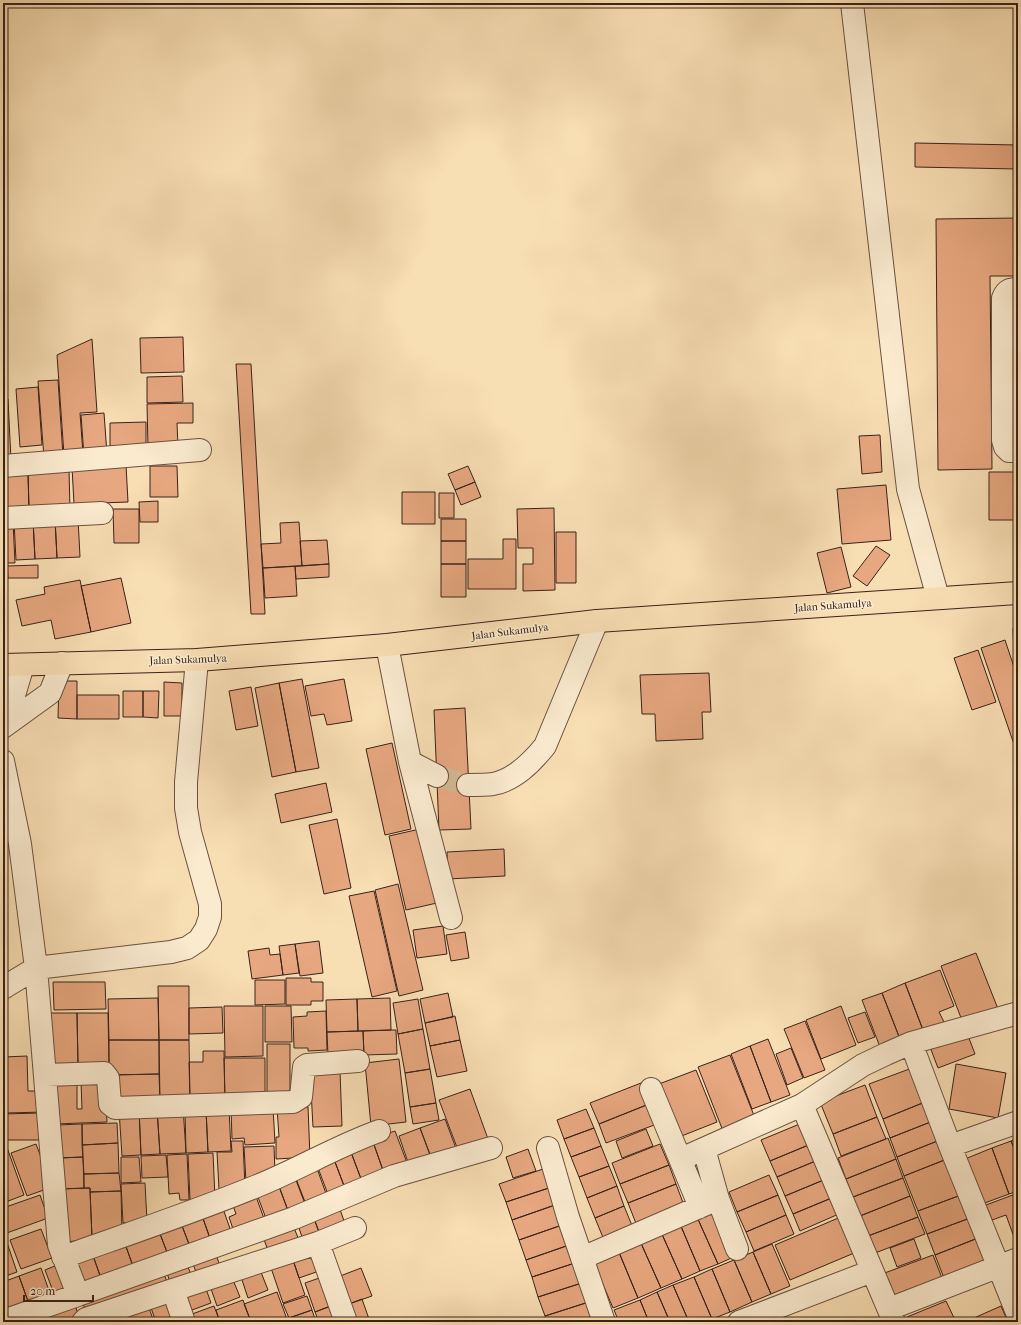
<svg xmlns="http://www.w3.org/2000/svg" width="1021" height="1325" font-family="'IM FELL French Canon',serif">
	<rect width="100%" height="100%" fill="#f8deb3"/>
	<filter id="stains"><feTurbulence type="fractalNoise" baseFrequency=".005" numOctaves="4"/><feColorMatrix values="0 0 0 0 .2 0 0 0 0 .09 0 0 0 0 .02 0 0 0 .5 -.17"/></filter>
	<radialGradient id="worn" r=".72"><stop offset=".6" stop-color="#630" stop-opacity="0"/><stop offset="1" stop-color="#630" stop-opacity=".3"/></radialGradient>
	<path fill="#e7a780" stroke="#3a2219" d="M915 143 1018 145V169L915 167Z
		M1018 218V276H990L992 469 938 470 936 219Z
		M183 337 184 372 141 373 140 338Z
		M92 339 97 412 80 413 83 454 64 455 57 355Z
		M236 364H251L265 614H251Z
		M182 376 183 402 147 403V377Z
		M58 380 63 456 44 458 38 381Z
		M38 387 42 445 20 447 16 389Z
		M3 399H8L11 460H3Z
		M193 403V423H177L178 447 148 448 147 404Z
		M104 413 107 454 84 456 81 415Z
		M146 422V449L110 450V423Z
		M880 435 882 472 862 474 859 436Z
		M126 465 128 502 74 504 72 467Z
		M150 466H177L178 497H150Z
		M468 466 475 482 455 490 448 474Z
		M69 471 70 509 29 510 28 473Z
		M989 472H1018V520H989Z
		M28 473 29 510 3 512V474Z
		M475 482 481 497 461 505 455 490Z
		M886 485 891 540 842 544 837 489Z
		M402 492H435V524H402Z
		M439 493H454V518H439Z
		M158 501V522H140L139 502Z
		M554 508 555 590 523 591V564H533V548H518L517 509Z
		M113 509H139V543H114Z
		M78 518 80 557 57 558 55 519Z
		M55 519 57 558 35 559 33 520Z
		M441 519H466V541H441Z
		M33 520 35 559 16 560 14 521Z
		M3 521H13L15 563H3Z
		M299 522 302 566 263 568 261 544 281 543 280 523Z
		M556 532H576V583H556Z
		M503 539H516V589H468V559H503Z
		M327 540 329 564 302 566 300 541Z
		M441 541H466V564H441Z
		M876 546 890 555 867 586 853 576Z
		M841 547 851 587 827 593 817 553Z
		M329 564V577L296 579 295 566Z
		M441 564H466V597H441Z
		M38 565V578H8L7 566Z
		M295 566 297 596 265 598 263 568Z
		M121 578 131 623 91 632 81 586Z
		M80 580 91 632 55 639 51 620 22 626 16 600 45 594 44 587Z
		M1013 628H1018V658H1014Z
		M1005 640 1018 679V756L981 648Z
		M978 650 996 702 972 710 954 658Z
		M709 673 711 712H702L703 739 656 741 655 714H642L640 675Z
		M302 679 319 768 296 772 279 683Z
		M344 679 352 721 327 725 324 714 311 716 305 686Z
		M59 681H77V719L58 718Z
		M164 682 182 683V716H164Z
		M279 683 296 772 272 777 255 688Z
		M251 687 258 726 236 730 229 691Z
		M123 691H143V717H123Z
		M143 691H159L158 718 143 717Z
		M77 695H119V719H77Z
		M465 708 471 829 439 830 434 710Z
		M392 743 411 829 385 835 366 749Z
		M326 783 332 812 281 823 275 794Z
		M337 819 351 888 324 894 309 825Z
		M420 829 437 903 406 910 389 836Z
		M504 849 505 876 448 879 447 852Z
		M398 884 423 990 399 996 375 890Z
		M374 891 397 991 372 997 349 896Z
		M443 926 447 954 417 958 413 930Z
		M465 932 469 958 451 961 446 935Z
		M319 941 323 973 300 976 295 944Z
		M295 944 299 973 283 975 279 946Z
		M269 948 270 955 280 954 283 975 252 979 248 951Z
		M976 953 998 1009 963 1023 941 966Z
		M940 970 954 1006 939 1012 944 1022 923 1030 905 983Z
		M286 978H311V982H323V1001H311V1005H286Z
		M255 980H285V1004L255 1005Z
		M53 982H105L106 1009 54 1010Z
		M905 983 923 1030 900 1039 882 993Z
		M158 986H189V1040H159Z
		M448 993 453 1017 425 1023 420 999Z
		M882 993 900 1039 880 1047 862 1000Z
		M158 998 159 1040H109L108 999Z
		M390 998 391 1030 358 1031 357 999Z
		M357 999 358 1031 327 1032 326 1000Z
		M418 999 423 1029 398 1034 393 1003Z
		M224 1006H263V1056L225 1057Z
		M265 1006H291L292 1042H265Z
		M841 1006 856 1045 821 1059 806 1020Z
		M222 1007 223 1033 189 1034V1008Z
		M326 1011 327 1050 308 1051V1048H294L293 1017 307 1016V1012Z
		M865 1012 875 1037 858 1043 848 1018Z
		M50 1013H77L78 1067 50 1068Z
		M77 1013H108L109 1063H78Z
		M455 1016 460 1040 430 1046 425 1023Z
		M805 1021 825 1070 804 1078 784 1029Z
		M423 1029 430 1069 405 1073 398 1034Z
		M391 1030H396L397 1054 364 1055 363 1031Z
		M363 1031 364 1055 328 1056 327 1032Z
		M967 1033 975 1054 938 1068 930 1047Z
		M768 1039 790 1095 771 1102 750 1046Z
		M109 1040H159V1074L109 1075Z
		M159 1040H189L190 1102 160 1103Z
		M460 1040 467 1071 437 1077 430 1046Z
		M267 1044H290V1092H267Z
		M750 1046 771 1102 752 1109 731 1054Z
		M791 1048 803 1078 787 1085 776 1054Z
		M203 1051H224L225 1102H190L189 1062H203Z
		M730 1055 755 1118 723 1131 698 1067Z
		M27 1056 28 1091H44L45 1112 5 1113 4 1057Z
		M224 1058H265V1102H225Z
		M399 1059 406 1122 371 1126 365 1063Z
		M956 1064 1006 1073 998 1118 949 1109Z
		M912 1068 925 1102 883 1119 869 1084Z
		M430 1069 436 1103 410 1107 405 1073Z
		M696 1070 717 1122 679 1137 659 1084Z
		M340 1071 342 1126 313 1127 310 1072Z
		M159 1074 160 1103H113L112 1075Z
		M105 1080 107 1122 55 1124 54 1085 77 1084V1109H82L81 1081Z
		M641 1083 649 1104 599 1124 590 1103Z
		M865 1085 877 1117 833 1134 820 1102Z
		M470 1089 488 1139 458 1150 439 1100Z
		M925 1102 933 1121 890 1138 883 1119Z
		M436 1103 439 1120 413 1124 410 1107Z
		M649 1104 657 1124 606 1143 599 1124Z
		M183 1107 186 1153 160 1154 157 1109Z
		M273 1107 275 1143 245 1145 244 1138 232 1139 231 1108Z
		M308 1107 310 1157 276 1159V1137H279L277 1108Z
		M139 1109H157L160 1154 141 1155Z
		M139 1109 141 1155 122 1156 119 1110Z
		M229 1109 231 1151 208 1152 206 1110Z
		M586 1109 594 1128 564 1139 557 1120Z
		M206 1110 208 1152 186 1153 185 1111Z
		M40 1113 41 1140H3V1114Z
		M877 1117 886 1139 841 1156 833 1134Z
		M445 1119 457 1151 432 1160 420 1128Z
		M933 1121 940 1140 897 1157 890 1138Z
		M117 1123 118 1143 82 1145V1124Z
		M802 1123 811 1144 770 1161 761 1140Z
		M82 1124 83 1157 59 1158 57 1125Z
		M420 1128 432 1160 410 1168 399 1136Z
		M594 1128 601 1146 571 1157 564 1139Z
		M646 1129 653 1146 622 1158 616 1141Z
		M395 1131 409 1168 385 1176 372 1139Z
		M888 1138 896 1159 846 1179 838 1158Z
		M1018 1138V1158L1011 1141Z
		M372 1139 385 1176 363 1184 349 1147Z
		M940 1140 947 1159 904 1176 897 1157Z
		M231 1141H243L245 1188 219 1189 217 1152H232Z
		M1011 1141 1018 1158V1191L1009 1194 992 1148Z
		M5 1142 24 1195 3 1203V1143Z
		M118 1143 119 1173 84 1174 82 1145Z
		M36 1144 52 1187 27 1196 11 1153Z
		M660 1144 669 1165 620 1184 612 1163Z
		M811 1144 818 1160 777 1177 770 1161Z
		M274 1146 275 1173 246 1182 244 1147Z
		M601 1146 609 1166 579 1177 571 1157Z
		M349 1147 363 1184 346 1191 332 1154Z
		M992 1148 1009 1194 982 1204 965 1159Z
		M528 1149 536 1171 513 1178 506 1157Z
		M213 1153 215 1199 190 1200 188 1154Z
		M187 1154 189 1200H180L179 1193 169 1194 167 1155Z
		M332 1154 346 1191 329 1197 315 1160Z
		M166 1155 168 1177 142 1178 141 1156Z
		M83 1157 84 1188 60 1189 59 1158Z
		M121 1157H139L141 1182 121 1183Z
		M896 1159 903 1178 853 1197 846 1179Z
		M947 1159 961 1195 918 1211 904 1176Z
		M818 1160 826 1179 785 1196 777 1177Z
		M315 1163 328 1199 307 1207 293 1171Z
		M669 1165 676 1184 628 1203 620 1184Z
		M609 1166 617 1186 587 1198 579 1177Z
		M546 1168 552 1187 506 1202 499 1184Z
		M119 1173 121 1191 90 1192V1188H84V1174Z
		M294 1175 307 1209 290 1216 277 1181Z
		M769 1175 778 1195 737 1212 729 1192Z
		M903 1178 910 1196 860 1216 853 1197Z
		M826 1179 834 1197 793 1214 785 1196Z
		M277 1181 290 1216 268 1224 255 1189Z
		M145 1183 147 1221 123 1223 121 1184Z
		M676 1184 685 1208 637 1226 628 1203Z
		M617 1186 624 1206 595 1218 587 1198Z
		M552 1187 558 1204 512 1220 506 1202Z
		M90 1188 92 1240 62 1242 60 1189Z
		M121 1191 122 1234 92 1236 90 1192Z
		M254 1191 266 1224 235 1235 229 1217 236 1214 231 1200Z
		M1018 1193V1239L1015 1240 1006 1215 992 1220 986 1205Z
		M40 1195 48 1218 4 1234 3 1208Z
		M778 1195 786 1215 746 1232 737 1212Z
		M961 1195 970 1218 927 1234 918 1211Z
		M910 1196 918 1217 868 1236 860 1216Z
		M834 1197 841 1213 800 1231 793 1214Z
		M221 1203 233 1237 212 1244 200 1210Z
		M558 1204 565 1224 519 1240 512 1220Z
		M624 1206 633 1228 604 1240 595 1218Z
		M339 1207 346 1226 320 1235 313 1216Z
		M715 1209 736 1256 718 1264 697 1217Z
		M200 1210 212 1244 192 1252 179 1218Z
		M786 1215 794 1234 754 1251 746 1232Z
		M313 1216 321 1237 304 1243 297 1222Z
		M843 1216 859 1251 790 1280 775 1245Z
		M697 1217 718 1264 700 1271 680 1224Z
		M918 1217 925 1234 875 1253 868 1236Z
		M179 1218 192 1252 170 1260 157 1226Z
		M970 1218 978 1238 935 1255 927 1234Z
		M292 1223 301 1245 270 1256 262 1234Z
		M565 1224 572 1244 526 1260 519 1240Z
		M680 1224 700 1271 682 1279 661 1232Z
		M157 1226 170 1260 135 1272 123 1238Z
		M41 1229 52 1258 21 1269 10 1240Z
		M3 1231 17 1272 3 1277Z
		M661 1232 682 1279 661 1288 640 1241Z
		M123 1238 135 1272 103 1284 91 1250Z
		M978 1238 987 1261 944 1278 935 1255Z
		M914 1239 921 1258 897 1267 890 1248Z
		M640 1241 661 1288 638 1298 618 1250Z
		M572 1244 578 1262 532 1277 526 1260Z
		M772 1244 790 1286 771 1294 753 1252Z
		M315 1249 322 1270 299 1278 292 1257Z
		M91 1250 103 1284 80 1292 68 1259Z
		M214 1250 221 1268 198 1277 191 1259Z
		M618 1250 638 1298 613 1308 593 1261Z
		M753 1252 771 1294 752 1302 734 1260Z
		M933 1255 942 1278 891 1297 882 1274Z
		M292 1257 305 1295 283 1303 270 1265Z
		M185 1260 193 1279 172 1287 165 1268Z
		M734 1260 752 1302 730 1312 712 1269Z
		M578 1262 585 1282 538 1297 532 1277Z
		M62 1263 74 1292 56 1299 45 1270Z
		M259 1267 268 1290 248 1298 240 1274Z
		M41 1268 52 1299 30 1307 19 1276Z
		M162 1268 169 1288 88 1318 81 1298Z
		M361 1268 372 1296 346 1305 335 1278Z
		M712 1269 730 1312 712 1319 694 1277Z
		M231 1275 240 1297 217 1306 209 1283Z
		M19 1276 30 1307 3 1317V1282Z
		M325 1276 336 1304 315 1312 305 1283Z
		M694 1277 712 1319 705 1322H689L673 1285Z
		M585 1282 592 1301 545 1316 538 1297Z
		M204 1283 211 1303 184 1313 177 1293Z
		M673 1285 689 1322H670L657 1292Z
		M277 1292 288 1322H251L244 1304Z
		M657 1292 670 1322H649L640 1300Z
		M307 1296 312 1310 289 1318 283 1304Z
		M173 1297 181 1322H156L150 1305Z
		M362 1299 369 1319 360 1322H352L346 1305Z
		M243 1300 251 1322H220L216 1310Z
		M640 1300 649 1322H619L614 1310Z
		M592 1301 598 1318 586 1322H547L545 1316Z
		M946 1301 956 1322H909L907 1317Z
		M75 1304 80 1322H47L44 1313Z
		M336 1304 343 1322H319L315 1312Z
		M214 1306 220 1322H186L184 1317Z
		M1001 1306 1008 1322H965Z
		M149 1308 154 1322H128L125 1316Z
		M312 1310 316 1322H290L289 1318Z"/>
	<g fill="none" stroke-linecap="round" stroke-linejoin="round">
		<path stroke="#d2b894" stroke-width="22" stroke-dasharray="22 11" stroke-linecap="butt" d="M437 776 468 785"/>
		<defs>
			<path id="minor" d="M852 3 908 489 938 598
				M1018 289C1010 289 1006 290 1003 298V440L1005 447 1009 451H1018
				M3 466 200 450
				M3 518 102 513
				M387 645 410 762 437 776
				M3 716 12 702 23 665
				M3 727 50 693 62 663
				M3 761 20 844 36 968 59 1245 78 1295 294 1218 394 1176 491 1148
				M410 762 451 918
				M468 785C476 785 485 785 493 784 515 780 532 762 545 746L597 621
				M3 988 36 968 171 952 187 948 199 940 206 929 210 917V904L190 832 186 808V782L197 660
				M911 1043 950 1146 1018 1315
				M46 1075 104 1073 108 1078 110 1104 115 1108 293 1102 301 1097 304 1067 307 1065 358 1061
				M651 1089 700 1207
				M802 1105 894 1322
				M950 1146 1018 1122
				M548 1148 568 1217 604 1322
				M704 1149 718 1199 737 1249
				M681 1159 802 1105 863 1065 886 1054 911 1043 1018 1013
				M318 1243 346 1322
				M63 1257C128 1234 194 1212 257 1186 299 1169 337 1146 379 1131
				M582 1258 718 1199
				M173 1290 318 1243 355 1228
				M889 1309 1018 1259
				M3 1321 78 1295
				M83 1322 86 1319 173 1290 184 1322
				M739 1322 872 1271"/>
			<path id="major" d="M3 665 197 660 387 645 597 621 1018 593"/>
		</defs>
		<use href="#minor" stroke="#6a5140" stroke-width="24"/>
		<use href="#major" stroke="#3a2219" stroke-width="24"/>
		<use href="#minor" stroke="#faeace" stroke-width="22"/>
		<use href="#major" stroke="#f8deb3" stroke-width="22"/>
	</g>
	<g text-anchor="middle" stroke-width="3" stroke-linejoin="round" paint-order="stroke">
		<g font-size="11" fill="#3a2219" stroke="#faeace">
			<text transform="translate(833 605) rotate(-4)" y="4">Jalan Sukamulya</text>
			<text transform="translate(510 631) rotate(-7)" y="4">Jalan Sukamulya</text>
			<text transform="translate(188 659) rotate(-2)" y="4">Jalan Sukamulya</text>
		</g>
	</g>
	<rect width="1021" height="1325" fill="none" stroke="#f8deb3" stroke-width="16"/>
	<rect x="4" y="4" width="1013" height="1317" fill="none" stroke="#3a2219" stroke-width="2"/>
	<rect x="8" y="8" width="1005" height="1309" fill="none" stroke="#3a2219"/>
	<path d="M24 1295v6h69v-6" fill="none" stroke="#3a2219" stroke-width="2"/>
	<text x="30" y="1295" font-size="12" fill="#3a2219" stroke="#faeace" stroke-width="3" paint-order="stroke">20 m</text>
	<rect width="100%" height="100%" filter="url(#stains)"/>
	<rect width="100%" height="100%" fill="url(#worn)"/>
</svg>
